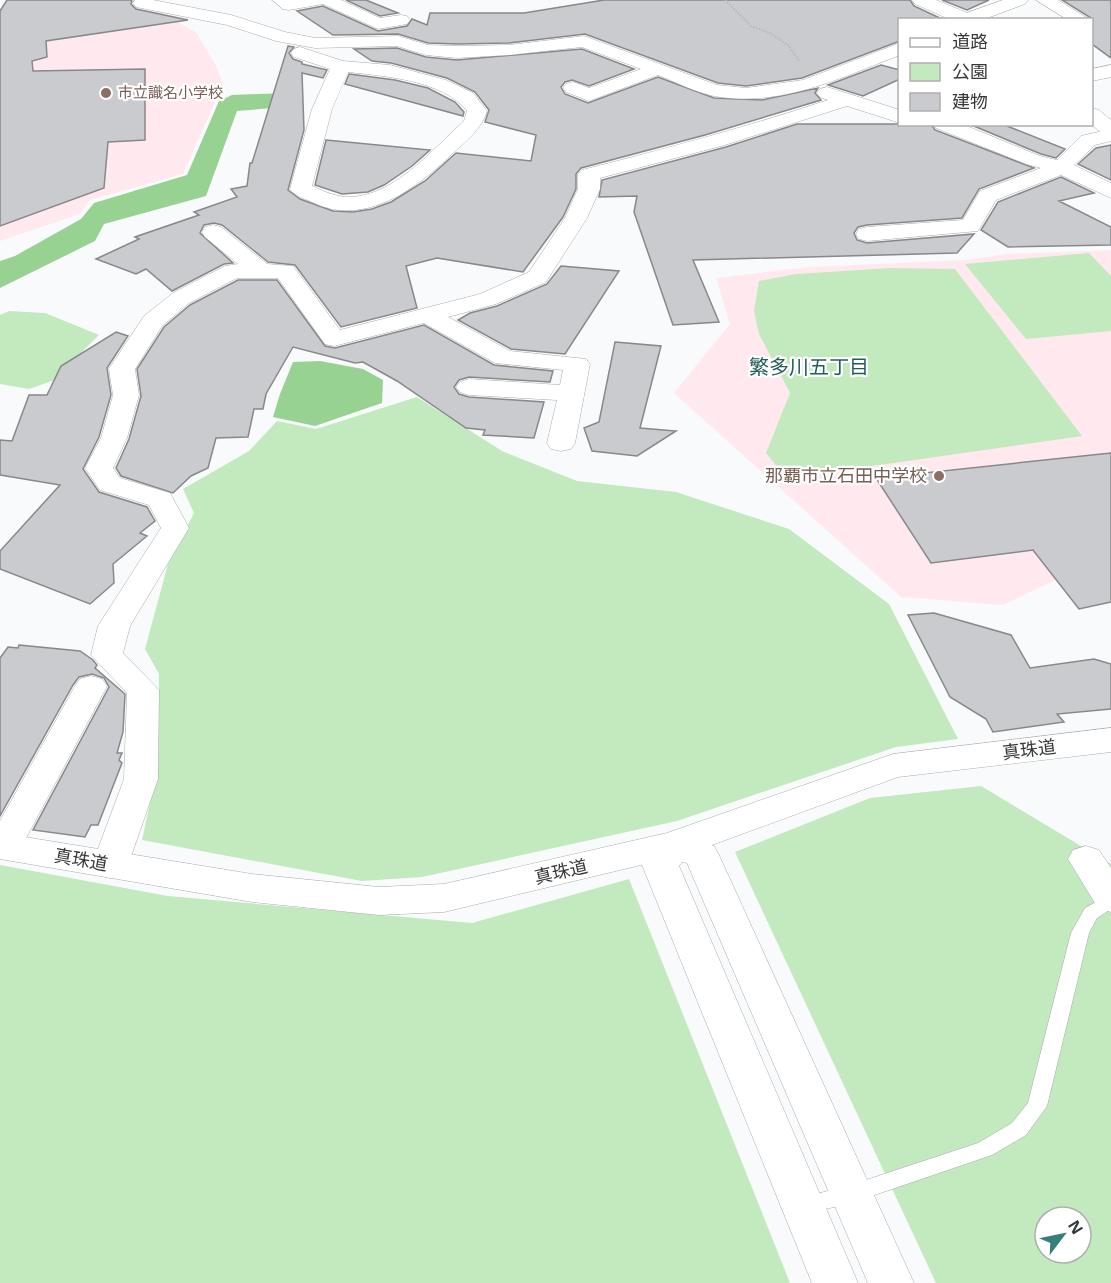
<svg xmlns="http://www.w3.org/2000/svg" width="1111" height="1283" font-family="'Open Sans','Noto Sans JP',sans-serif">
	<rect width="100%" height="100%" fill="#f8fafc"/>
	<path fill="#ffe9ee" d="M159 12 196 32 215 64 223 84 183 174 90 200 80 214 0 241V22Z
		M1111 250V559L1095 561 1003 605 901 597 674 393 730 324 716 278 810 267 965 260 1007 254Z"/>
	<path fill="#c3e9be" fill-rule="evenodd" d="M1089 253 1111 276V331L1026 339 965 264Z
		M891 268 955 269 1082 436 830 472 784 475 766 453 790 393 759 334 754 311 759 281 796 274Z
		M9 311 45 313 99 335 82 352 100 364 29 389 0 384V315Z
		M417 397 502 451 577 481 676 492 789 529 889 604 958 739 896 747 677 821 422 877 362 881 142 840 158 766 159 674 145 649 168 564 194 513 183 489 249 451 277 421 316 429Z
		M981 786 1111 864V1283H936L735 852 870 798ZM1045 1217H1081V1253H1045Z
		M0 865 168 896 472 923 629 879 790 1283H0Z"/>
	<path fill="#98d292" d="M286 93 285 107 237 111 206 196 104 224 95 241 0 288V261L15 256 81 219 94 203 187 175 219 101 232 95Z
		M320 361 363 369 383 380 382 403 315 426 273 417 280 394 293 362Z"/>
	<path fill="#cacbce" stroke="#87888a" stroke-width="1.5" d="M7 0H132L131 4 136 9 188 20 46 41 47 57 32 61 33 71 145 69V140L108 142 104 188 0 226V11Z
		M346 0H366L398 13 380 16Z
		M604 0H910L914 6 944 20H900V41L802 78 746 86 718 83 585 34 509 43 457 44 428 43 398 34 333 35 297 11 323 6 378 31 407 26 412 19 427 25 430 13H524Z
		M942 0H989L967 10Z
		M1062 0H1111V58L1092 44 1091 18Z
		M288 46 294 47 289 53 293 59 302 62V64L327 70 323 78 302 73 304 130 288 190 300 199 333 211 353 212 372 209 391 202 425 181 456 153 531 161 536 135 485 122 489 110 475 92 447 78 391 63 372 61 354 49 397 48 426 57 457 60 582 49 634 69 589 86 572 80 565 82 561 87 565 94 588 103 658 77 714 98 762 100 818 88 815 93 821 100 705 135 581 168 576 174V189L563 217 523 272 437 258 406 266 417 308 341 327 295 265 268 262 222 225 214 223 204 225 200 233 233 263 224 264 172 291 146 269 136 274 96 259 139 239 135 237 199 215 194 212 237 197 231 189 247 186 250 163H252Z
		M881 65 900 70V79L863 96 828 85Z
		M349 74 395 80 428 88 455 102 464 112 463 116 345 84Z
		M797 124H931L935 130 1034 168 979 189 962 218 867 225 858 227 854 233 857 240 867 243 974 234 957 253 693 260 719 322 673 325 634 212 637 196 599 197 602 180 726 147Z
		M969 124H1002L1065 149 1056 158 1041 154Z
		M326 140 430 150 412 166 384 185 368 192 342 194 315 185Z
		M1111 145V180L1078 164 1096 148Z
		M1061 177 1094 193 1059 201 1111 227V245L1008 247 981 230 998 202Z
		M561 266 619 271 565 354 511 349 458 320 470 313 497 306 547 284Z
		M238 280H277L325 346 335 348 424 325 494 365 553 371 550 382 469 377 459 380 454 387 459 394 469 397 544 402 534 438 483 435 485 430 466 428 397 381 363 362 355 363 293 347 266 394 263 409H254L248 437 216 438 208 468 191 476 173 493 121 476 116 468 129 439 141 396 137 369 164 327 190 305Z
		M116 332 128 336 107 368 111 395 99 437 83 469 99 492 147 507 155 521 140 533 147 536 113 564 114 583 90 604 0 569V551L60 485 0 475V440L12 441 29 395H47L61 366Z
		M615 342 661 346 640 428 676 431 637 456 592 451 584 428 599 422Z
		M1111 453V602L1079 609 1033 550 931 563 876 478Z
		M934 613 1011 635 1030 668 1094 659 1111 664V709L1057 714 1064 722 993 732 986 719 950 697 908 615Z
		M19 645 80 651 93 660 97 665 95 668 125 694 123 732 117 753H122L119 760 122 763 98 825H91L85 837 33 830 109 687 104 678 92 674 79 677 73 685 0 816V658L8 647 18 648Z"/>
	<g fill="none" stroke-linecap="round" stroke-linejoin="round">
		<defs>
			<path id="service" d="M1111 894V909L1097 918 1089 933 1047 1106 1026 1135 992 1155 851 1203 804 1214 797 1211 794 1205 797 1199 851 1185 978 1143 1012 1123 1028 1103 1071 933 1085 908Z"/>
			<path id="minor" d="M135 0H153L231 15 285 32 315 38 398 36 428 45 457 46 509 45 584 36 717 85 746 88 803 80 900 43V55C840 78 779 108 714 96 695 92 676 82 658 75L589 101 566 92 563 88 566 84 573 82 589 88 641 69 582 47 509 55 457 58 426 55 397 46 315 48 276 41 227 25 136 7 133 3Z
				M272 0H341L380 18 401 15 407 16 410 20 407 24 378 29 323 4 289 10 283 9Z
				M1003 0H1028L1025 4 982 20H956L958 16Z
				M1036 0H1058L1090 20H1068Z
				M300 47 343 61 390 65 446 80 473 93 487 111C481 130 467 140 453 153 417 188 366 227 314 203 306 199 295 196 290 189L312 109 330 69 294 57 291 53 294 49ZM348 72C384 76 443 80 467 111L464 121C433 149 397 193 353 197 338 198 325 192 312 186L332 109Z
				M1111 65V77L1092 81V69Z
				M827 87 900 110V123L847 106 725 145 600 178V189L587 218 546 282 496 304 448 317 510 351 586 359 590 364 575 443 571 449 561 451 551 449 547 443 557 400 469 395 460 392 456 387 460 382 469 379 560 385 563 370 495 363 424 323 334 346 325 344 278 278H237L189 303 162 326 135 369 139 395 127 438 113 468 120 478 170 493 189 528 130 626 123 653 159 690 158 779 128 865 123 874 110 878 97 874 92 865 124 779 127 693 91 655 98 626 161 528 149 505 100 490 85 468 101 438 113 395 109 369 144 316 173 293 225 266 238 264 205 237 202 232 205 227 213 225 221 227 267 264 293 266 340 330 480 294 529 272 565 218 578 189V174L582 170C665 149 747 127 828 100L820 97 817 93 820 89Z
				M933 124H962L1040 156 1057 160 1081 136 1111 129V141L1095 145 1074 165 1111 183V198L1061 175 996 200 978 231 867 241 859 239 856 234 859 229 867 227 963 220 980 191 1041 168 1026 164 936 128Z
				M91 676 102 679 107 686 17 855 0 858V821L75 686 80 679Z
				M674 832 714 846 719 855 914 1283H868L687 863 682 862 679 866 858 1283H812L642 865 661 836Z
				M1086 846 1099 850 1111 868V912L1098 908 1068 859 1073 850Z"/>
			<path id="tertiary" d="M912 0H936L975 16 977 20H951L915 4Z
				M1092 108 1099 110 1111 120V137L1104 135 1091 124Z
				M1111 728V752L898 777 687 854 444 912 379 915 252 902 0 859V833L252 874 379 887 444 884 667 833 893 754Z"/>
		</defs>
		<use href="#service" stroke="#a9abad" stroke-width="1"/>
		<use href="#minor" stroke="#a9abad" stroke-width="1"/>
		<use href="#tertiary" stroke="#a9abad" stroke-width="1"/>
		<path stroke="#b6b8b9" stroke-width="2" stroke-dasharray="1.5 1.5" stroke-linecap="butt" d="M725 0 751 26 770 33 788 45 799 61"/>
		<use href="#service" fill="#fff" fill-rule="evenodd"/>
		<use href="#minor" fill="#fff" fill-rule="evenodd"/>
		<use href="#tertiary" fill="#fff" fill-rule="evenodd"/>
	</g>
	<g fill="#8d6e63" stroke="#fff" stroke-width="2">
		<circle cx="106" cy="93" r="6"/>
		<circle cx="939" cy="476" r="6"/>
	</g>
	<g text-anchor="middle" stroke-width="4.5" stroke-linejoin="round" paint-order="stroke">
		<g font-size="15" fill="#785e54" stroke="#fff" text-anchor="start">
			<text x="118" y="98">市立識名小学校</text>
		</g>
		<g font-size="18" fill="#785e54" stroke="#fff" text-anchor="end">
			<text x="927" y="482">那覇市立石田中学校</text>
		</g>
		<g font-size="18" fill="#373839" stroke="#fff">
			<text transform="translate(1029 750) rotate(-7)" y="6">真珠道</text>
			<text transform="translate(81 860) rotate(10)" y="6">真珠道</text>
			<text transform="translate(561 872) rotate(-13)" y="6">真珠道</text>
		</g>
		<g font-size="20" fill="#235d59" stroke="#fff">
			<text x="809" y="374">繁多川五丁目</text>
		</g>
	</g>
	<rect x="898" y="18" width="195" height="108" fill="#ffffff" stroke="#afafb0" stroke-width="1.5"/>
	<rect x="910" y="38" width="30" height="9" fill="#ffffff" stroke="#afafb0" stroke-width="1.5"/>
	<text x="952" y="48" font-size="18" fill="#373839">道路</text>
	<rect x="910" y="63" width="30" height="18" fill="#c3e9be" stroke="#afafb0" stroke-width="1.5"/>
	<text x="952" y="78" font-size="18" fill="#373839">公園</text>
	<rect x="910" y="93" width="30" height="18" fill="#cacbce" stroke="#afafb0" stroke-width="1.5"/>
	<text x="952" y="108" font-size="18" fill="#373839">建物</text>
	<g transform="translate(1063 1235) rotate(58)"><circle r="28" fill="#ffffff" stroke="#afafb0" stroke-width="1.5"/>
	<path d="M0-4.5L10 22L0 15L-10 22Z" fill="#387f7a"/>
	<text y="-9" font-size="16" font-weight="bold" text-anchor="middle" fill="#373839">N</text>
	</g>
</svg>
